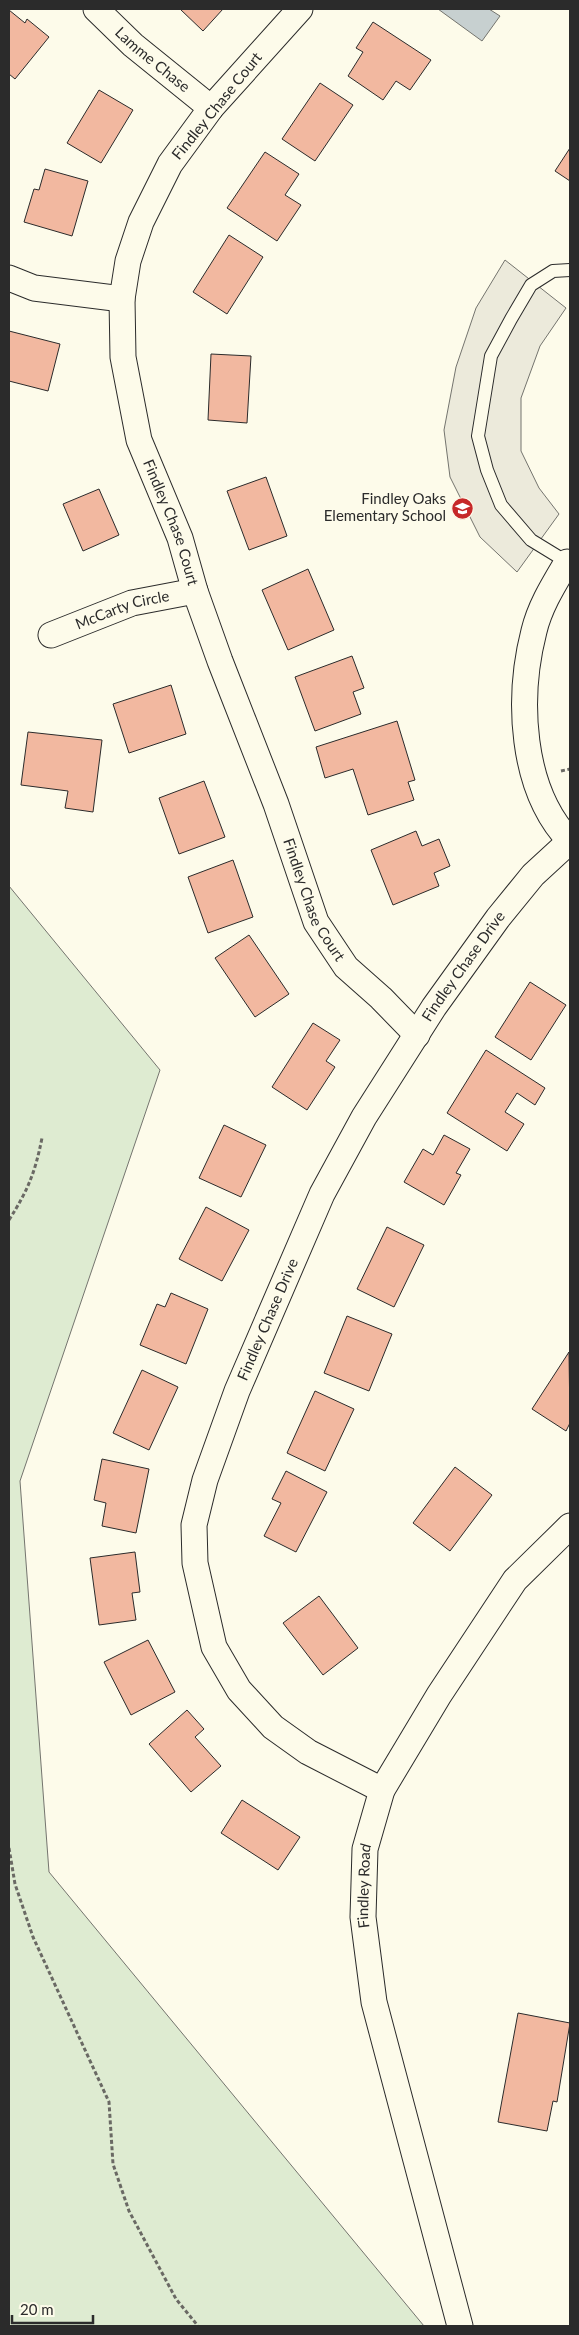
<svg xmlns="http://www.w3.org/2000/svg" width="579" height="2335" font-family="Lato,sans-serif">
	<rect width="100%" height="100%" fill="#fdfbea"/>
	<path fill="#deebd1" stroke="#74746e" d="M9 886 160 1070 20 1481 49 1872 424 2326H9Z"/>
	<path fill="#eceadb" stroke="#74746e" d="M505 260 566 308 540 346 521 398V451L539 488 559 514 517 572 480 537 450 477 444 430 456 367 476 308Z"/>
	<path fill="#c7d0d0" stroke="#74746e" d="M438 9H489L500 16 482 41Z"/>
	<path fill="#f2b8a0" stroke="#2b2b2b" d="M180 9H223L203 31Z
		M9 10 25 23 27 19 49 37 15 79 9 74Z
		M373 22 431 60 410 90 396 81 383 100 348 76 363 52 356 48Z
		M320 83 353 105 315 161 282 139Z
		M99 90 133 110 101 163 67 143Z
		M570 148V181L555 171Z
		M265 152 299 174 285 195 301 205 277 241 227 208Z
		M45 169 88 181 72 236 24 222 34 189 39 190Z
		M229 235 263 257 227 314 193 292Z
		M9 331 60 344 48 391 9 381Z
		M211 354 251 356 247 423 208 420Z
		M266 477 287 536 249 550 227 491Z
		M99 489 119 535 83 551 63 504Z
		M308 569 334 630 288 650 262 590Z
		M352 656 364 688 353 692 361 714 315 731 295 677Z
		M171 685 186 734 129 753 113 704Z
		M397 721 415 780 408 782 414 800 368 815 353 769 325 778 316 747Z
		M28 732 102 740 93 812 65 808 68 791 21 785Z
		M204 781 225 837 179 854 159 798Z
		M416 831 422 846 439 839 450 866 434 873 439 886 393 905 371 850Z
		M233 860 253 917 208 933 188 877Z
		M249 935 289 994 255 1017 215 958Z
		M530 982 566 1005 531 1060 495 1037Z
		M313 1023 340 1040 326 1061 335 1067 307 1110 272 1087Z
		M486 1050 545 1088 535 1105 517 1093 505 1112 524 1124 507 1151 447 1113Z
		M224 1125 266 1145 241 1197 199 1178Z
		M444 1135 470 1149 456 1173 461 1175 444 1205 404 1182 423 1149 433 1155Z
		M206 1207 249 1230 222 1281 179 1259Z
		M387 1227 424 1245 394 1307 357 1289Z
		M171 1293 208 1309 186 1364 140 1345 157 1304 165 1307Z
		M347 1316 392 1334 369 1391 324 1373Z
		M569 1352 570 1423 566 1431 532 1409Z
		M142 1370 178 1387 149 1450 113 1433Z
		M315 1391 354 1409 325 1471 287 1453Z
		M102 1459 149 1469 136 1533 102 1526 106 1503 94 1500Z
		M455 1467 492 1495 450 1551 413 1523Z
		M286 1471 327 1492 296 1552 264 1536 281 1503 272 1499Z
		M135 1552 140 1592 132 1593 136 1620 99 1625 90 1558Z
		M319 1596 358 1648 323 1675 283 1623Z
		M148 1640 175 1692 131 1715 104 1662Z
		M187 1710 204 1729 195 1737 221 1766 191 1792 149 1744Z
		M242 1800 300 1837 278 1870 221 1833Z
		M518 2013 570 2023 557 2102 553 2101 547 2131 498 2122Z"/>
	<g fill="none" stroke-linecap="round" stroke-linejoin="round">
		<defs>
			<path id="service" d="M570 558 567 562 531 540 501 505 487 470 478 436 491 356 511 319 531 285 553 271 570 270"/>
			<g id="minor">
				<path id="s1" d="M96 9 133 45 211 108"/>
				<path id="s2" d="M300 9 211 108 170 164 141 222 128 261 122 299 123 357 139 440 180 538 195 591 220 661 276 804 316 922 346 967 381 998 417 1035"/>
				<path d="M9 278 34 288 122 299"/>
				<path d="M567 562C554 584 540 606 534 631 517 697 520 789 570 841"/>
				<path id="s3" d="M51 635 132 603 195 591"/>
				<path id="s4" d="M382 1790 308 1752 273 1727 239 1690 214 1647 195 1563 194 1525 205 1480 237 1391 322 1194 364 1117 434 1007 498 918 533 875 570 841"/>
				<path id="s5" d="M460 2326 374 2002 363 1917 365 1849 382 1790 439 1695 515 1580 570 1526"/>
			</g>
		</defs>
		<use href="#service" stroke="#2b2b2b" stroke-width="14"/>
		<use href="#minor" stroke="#2b2b2b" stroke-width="27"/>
		<path stroke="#6a6964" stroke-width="3" stroke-dasharray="4 2.5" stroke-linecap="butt" d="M561 771 570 769
			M9 1220C28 1190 35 1173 42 1138
			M9 1848 15 1884 33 1937 109 2102 113 2164 129 2211 176 2299 198 2326"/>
		<use href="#service" stroke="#fdfbea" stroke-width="12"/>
		<use href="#minor" stroke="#fdfbea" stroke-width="25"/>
	</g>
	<defs>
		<symbol id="school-disc" viewBox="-11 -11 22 22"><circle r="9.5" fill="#c62828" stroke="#fdfbea"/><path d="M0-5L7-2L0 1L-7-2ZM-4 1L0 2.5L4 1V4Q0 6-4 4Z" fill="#fff"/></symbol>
	</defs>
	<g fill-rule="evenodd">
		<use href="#school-disc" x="450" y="496" width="25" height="25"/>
	</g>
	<g text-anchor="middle" stroke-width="4" stroke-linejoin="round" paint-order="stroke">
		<g font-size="15" fill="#2b2b2b" stroke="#fdfbea">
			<text dy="5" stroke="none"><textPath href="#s1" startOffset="76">Lamme Chase</textPath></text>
			<text transform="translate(217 106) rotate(-51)" y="5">Findley Chase Court</text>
			<text dy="5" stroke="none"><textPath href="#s2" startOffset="578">Findley Chase Court</textPath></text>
			<text dy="5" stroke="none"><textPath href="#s3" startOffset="76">McCarty Circle</textPath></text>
			<text dy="5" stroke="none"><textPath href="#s2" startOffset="982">Findley Chase Court</textPath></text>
			<text dy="5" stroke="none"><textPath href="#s4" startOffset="974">Findley Chase Drive</textPath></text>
			<text dy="5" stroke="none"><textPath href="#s4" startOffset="569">Findley Chase Drive</textPath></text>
			<text dy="5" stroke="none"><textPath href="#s5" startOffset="452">Findley Road</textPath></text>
		</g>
		<g font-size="15" fill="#2b2b2b" stroke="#fdfbea" text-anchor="end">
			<text x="446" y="504">Findley Oaks<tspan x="446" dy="17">Elementary School</tspan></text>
		</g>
	</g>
	<rect width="579" height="2335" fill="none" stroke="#2b2b2b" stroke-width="20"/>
	<path d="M12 2315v8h81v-8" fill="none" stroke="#2b2b2b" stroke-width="2.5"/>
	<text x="20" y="2315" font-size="15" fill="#2b2b2b" stroke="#fdfbea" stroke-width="4" paint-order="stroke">20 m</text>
</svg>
